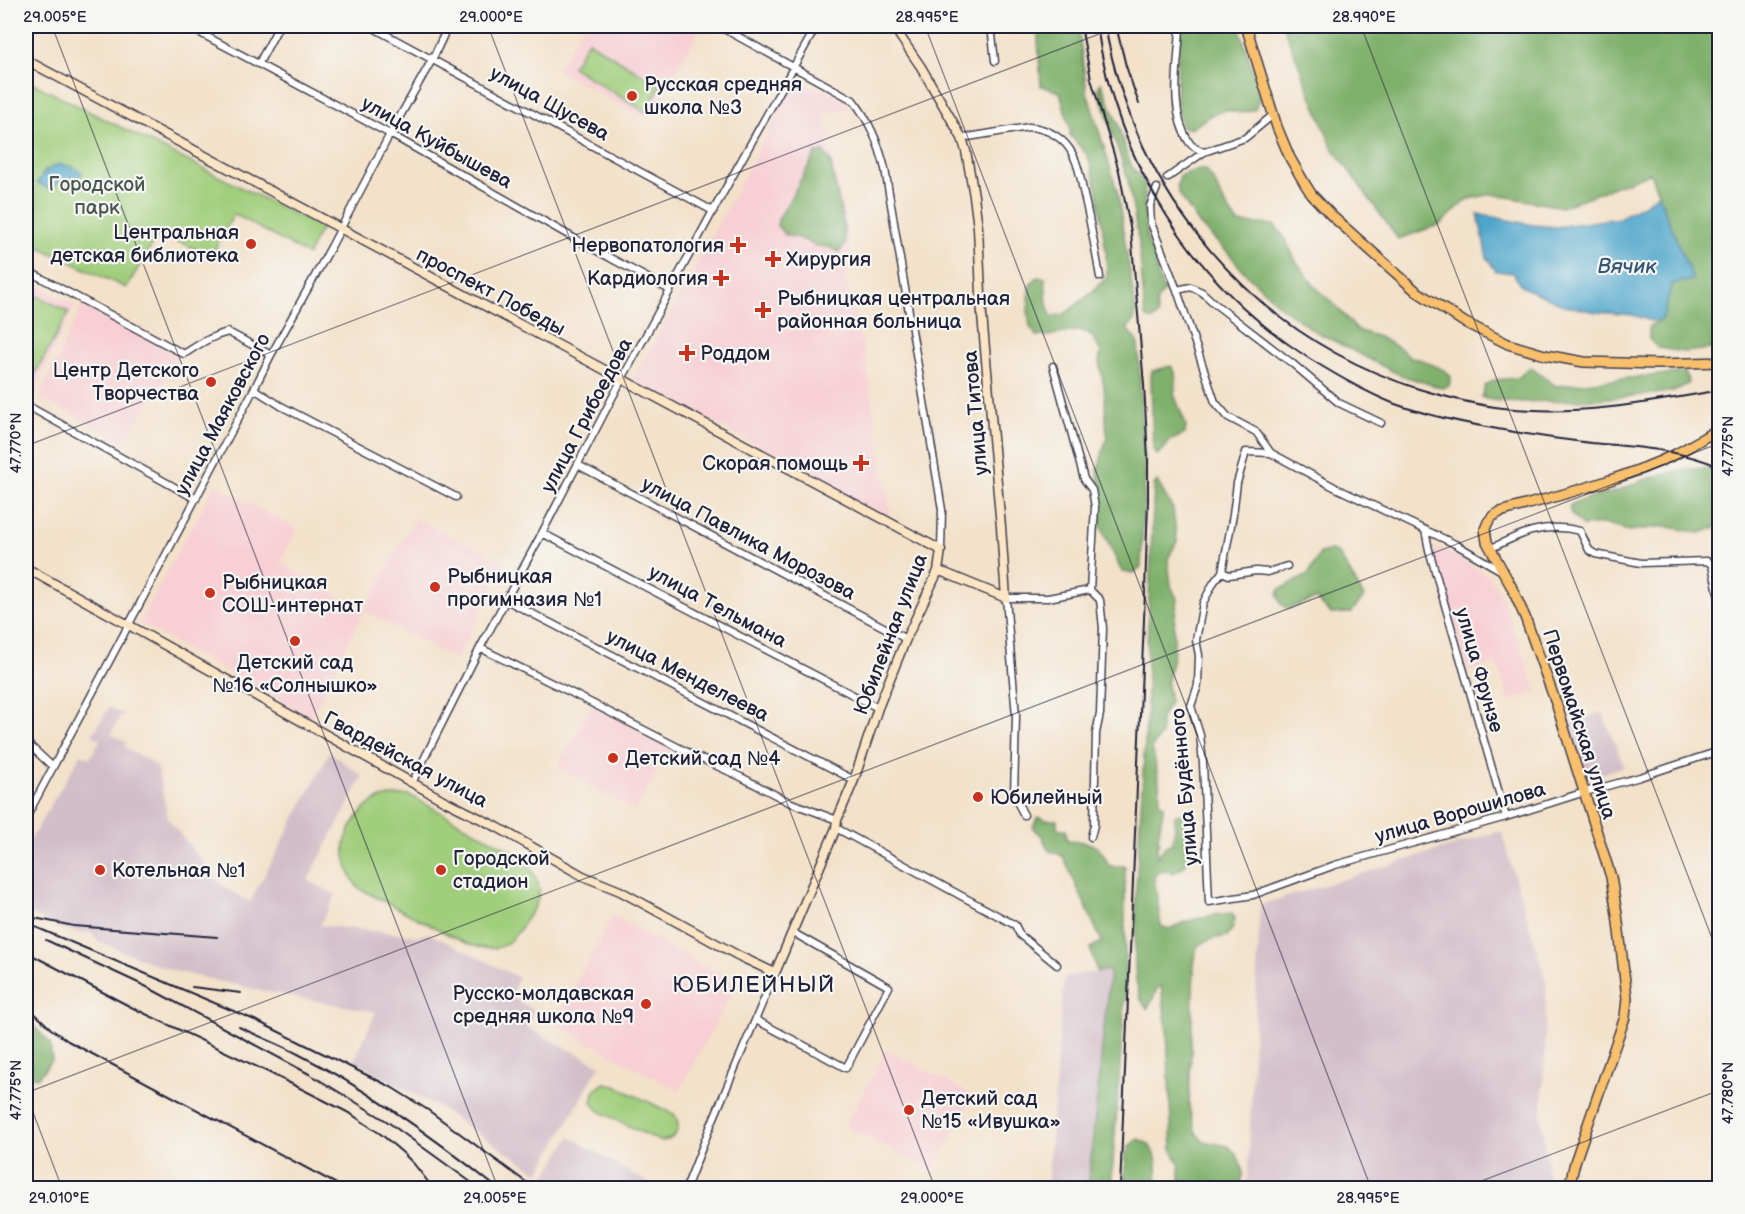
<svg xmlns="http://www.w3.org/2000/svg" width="1745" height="1214" font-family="'Balsamiq Sans',sans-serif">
	<rect width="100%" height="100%" fill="#f6f6f2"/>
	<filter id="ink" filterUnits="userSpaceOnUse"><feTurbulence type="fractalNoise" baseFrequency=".0167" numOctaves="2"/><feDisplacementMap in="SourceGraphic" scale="12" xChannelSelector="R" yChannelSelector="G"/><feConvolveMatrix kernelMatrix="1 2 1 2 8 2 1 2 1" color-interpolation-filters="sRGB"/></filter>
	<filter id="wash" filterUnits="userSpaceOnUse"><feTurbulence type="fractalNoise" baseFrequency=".008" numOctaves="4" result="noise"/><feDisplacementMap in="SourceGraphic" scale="24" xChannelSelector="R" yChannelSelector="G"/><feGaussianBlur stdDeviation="1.35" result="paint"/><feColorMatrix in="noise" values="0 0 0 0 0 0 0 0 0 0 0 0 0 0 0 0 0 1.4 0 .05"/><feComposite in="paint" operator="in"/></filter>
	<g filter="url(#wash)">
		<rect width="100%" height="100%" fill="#f3e1c9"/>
		<path fill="#f7cfd4" d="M583 26H702L647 121 557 70Z
			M795 82 827 90 844 100 850 109 823 114 832 139 827 141 839 189 852 259 844 282 852 300 866 361 890 512 885 518 706 418 634 380Z
			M26 279 75 305 34 392 26 388Z
			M82 306 180 357 123 442 39 397Z
			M215 485 297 529 280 562 364 611 415 518 506 563 456 659 364 611 311 717 139 623Z
			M1441 548 1489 576 1499 591 1537 692 1510 702 1496 662 1468 672 1433 554 1437 549Z
			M592 705 670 749 635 811 557 767Z
			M612 916 737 983 679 1091 554 1024Z
			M886 1050 973 1095 933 1171 846 1126Z"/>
		<path fill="#d2bdc8" d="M109 707 126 716H120L111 734 126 742 124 747 157 766 168 819 221 885 250 902 330 752 363 777 308 880 336 895 320 925 418 936 428 933 518 977 511 997 534 1010 526 1027 600 1065 539 1173 441 1109 354 1061 376 1012 263 991 170 970 100 942 90 932 82 933 62 929 26 911V847L81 754 90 758 100 740 92 735Z
			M1602 712 1624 766 1585 780 1566 725Z
			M1501 831 1546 981 1545 1056 1541 1119 1547 1156V1188H1247L1260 905Z
			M1110 970 1088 1188H1047L1064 977Z
			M570 1137 657 1188H553L543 1181Z"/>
		<path fill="#a0ce7c" stroke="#61785c" stroke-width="1.5" d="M588 41 661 86 645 112 572 67Z
			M26 80 322 228 314 241 308 255 234 214 210 258 185 244 158 235 126 288 26 241Z
			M26 290 69 312 35 374 26 369Z
			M409 795 519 855C530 866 544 884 537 901 535 908 529 915 525 921 509 949 494 955 463 942L358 888C350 877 343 858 345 844 348 828 362 807 377 800 386 795 399 796 409 795Z
			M604 1083 611 1084 674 1114C683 1128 675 1142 659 1141L599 1111 592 1102 595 1090Z"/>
		<path fill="#80b16c" stroke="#516a54" stroke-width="1.5" d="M1037 26H1078L1087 92 1117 190 1135 306V319L1127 329 1138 343 1145 476 1141 567 1134 573 1122 572 1101 527 1098 471 1107 436 1104 386 1099 361 1101 352 1093 338 1088 333 1080 330 1048 336H1037L1030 327 1028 312 1030 285 1037 277 1045 278 1047 304 1051 316 1063 315 1089 295 1107 277 1106 253 1097 188 1088 156 1070 135V129L1060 92 1041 86Z
			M1180 26H1239L1256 81 1259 99 1255 109 1240 113 1226 110 1211 115 1191 129 1182 127 1176 98Z
			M1283 26H1719V348L1684 352 1658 348 1649 339V326L1662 320 1672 284 1692 279 1650 173 1562 207 1491 194 1466 200 1441 224 1398 239 1332 147Z
			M1101 83 1118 124 1126 152 1132 167 1144 181 1147 240 1155 256 1157 274 1164 291 1156 302 1158 315 1153 320 1145 317 1139 243 1128 180 1098 88Z
			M824 152 830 160 844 227 845 245 839 252 829 247 816 246 802 239 786 235 777 226 778 220 816 153Z
			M1198 169 1206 170 1215 183 1224 203 1238 223 1274 225 1284 237 1296 261 1314 286 1336 306 1357 330 1379 337 1401 349 1412 358 1422 360 1446 371 1451 377 1449 386 1442 388 1400 375 1313 330 1281 307 1244 272 1231 256 1199 224 1179 194 1177 186 1180 176Z
			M1171 366 1175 372 1176 383 1174 394 1186 425 1185 434 1169 441 1165 448 1157 455 1153 450 1151 377 1152 371Z
			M1530 367 1556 386 1685 372 1689 383C1684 386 1678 390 1673 391 1646 397 1501 408 1482 397L1485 386 1494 380 1518 378Z
			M1719 468V526L1700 533 1665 526 1629 531 1603 524 1582 526 1571 514 1569 507 1575 502 1618 491 1643 480 1684 469Z
			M1157 481 1173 509 1177 541 1168 559 1171 586 1177 599 1174 628V651L1167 685 1170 702 1161 719V735L1152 747 1159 782 1160 804 1164 805 1158 838 1160 843 1157 846V856L1167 845 1172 844 1175 829V815L1184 814 1186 839 1190 858 1181 869 1173 873 1163 870 1154 876 1161 926 1169 929C1189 919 1209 915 1231 913L1235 918 1233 928 1227 936 1212 939 1197 946 1194 966 1189 1108 1196 1133 1203 1141 1228 1146 1236 1154 1241 1164 1243 1174 1240 1188H1209L1202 1186 1200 1188H1180V1166L1172 1150 1167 1030 1161 986 1157 988 1153 999 1147 1009 1140 998 1136 981 1135 965 1136 889 1147 708V646L1154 485Z
			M1331 550 1339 554 1364 597 1351 613 1331 614 1316 599 1288 609 1281 604 1278 595 1280 589 1308 575 1320 553Z
			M1038 817 1046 820H1057V828L1066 830 1067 840C1089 842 1101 843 1109 866H1125V996L1111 1188H1088L1110 970 1097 972 1090 948 1102 942 1063 856 1048 850 1042 836 1033 827Z
			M26 1018 50 1043 52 1060 37 1078 26 1072Z
			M1138 1139 1149 1144 1157 1160 1158 1188H1124L1126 1155 1129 1146Z"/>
		<path fill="#4ea5cb" stroke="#386483" stroke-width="1.5" d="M59 164 70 166 82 172 75 186C63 180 59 177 52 190L37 183 45 171Z
			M1658 194 1693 280 1672 284 1662 320 1651 321 1633 315 1596 312 1563 305 1522 287 1513 273 1496 271 1487 258 1478 214 1533 225 1556 227 1619 218 1645 204Z"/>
	</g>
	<g filter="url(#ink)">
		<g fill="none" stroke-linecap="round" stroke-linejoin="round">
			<defs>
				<path id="street" d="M187 26 390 134 586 245 670 290
					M370 26 713 211
					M719 26 853 100C869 120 879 144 885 169L938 485 942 510 941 550
					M991 26 995 61
					M1180 26C1179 61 1168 111 1189 142 1192 147 1199 150 1204 152
					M259 63 279 26
					M962 138 1029 127C1047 128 1065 138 1073 155 1079 166 1081 179 1083 191 1090 219 1095 248 1100 277
					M1167 178 1204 152 1245 138 1273 115
					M1157 188 1150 206 1151 223 1177 290 1215 402 1228 417 1256 432 1271 453 1336 488 1455 544 1500 570
					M26 270 184 354C198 345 211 336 228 332L271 355
					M1177 290 1191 287 1202 292 1215 304 1293 364 1339 403 1381 423
					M1053 366 1084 479 1092 490 1095 507 1090 590
					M254 389 281 406 456 497
					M26 405 196 499
					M1271 453 1246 452 1237 483 1233 515 1222 572 1214 582 1203 603 1196 640 1199 655 1198 685 1191 706 1200 735 1203 763 1209 902 1253 895 1335 865 1506 817 1585 792 1640 777 1713 753 1720 748
					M578 465 906 639
					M1425 530 1429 550 1506 817
					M542 533 878 708
					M1490 549C1521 533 1545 522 1580 531L1589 550 1595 554 1641 563 1707 561 1712 565 1720 602
					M1222 572 1229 575 1256 571 1268 572 1287 566
					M506 600 854 780
					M480 648 570 692 695 756 741 777 789 802 837 820
					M26 742 53 767
					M412 783 480 648 542 533 622 379 713 211 812 34 815 26
					M1024 815 1014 796 1016 716 1006 598H1048L1090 590 1100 600 1103 628 1100 714 1096 733 1094 825 1091 837
					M26 818 254 389 271 355 331 247 390 134 433 58 448 26
					M836 828 1015 925 1020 935 1057 965
					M756 1020 846 1068 889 987 792 932
					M686 1188 711 1125 775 973"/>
				<path id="secondary" d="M893 26 921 67 962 138 966 151 974 196 978 228 982 315 1001 527 1006 598 945 573 938 571
					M26 60 941 550 938 571 906 639 878 708 854 780 837 820 836 828 775 973 739 956 620 891 583 876 497 827 445 801 26 568"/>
				<path id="primary" d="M1246 26 1277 127 1290 158 1305 184 1312 195 1332 216 1416 291 1464 322 1508 344 1545 355 1584 362 1659 364 1720 362
					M1569 1188 1575 1162 1625 1017 1627 998 1617 914 1611 877 1557 706 1525 617 1511 586 1487 542 1485 529 1488 522 1493 516 1500 512C1557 496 1622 480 1676 454 1691 446 1705 437 1720 428"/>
			</defs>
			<use href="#street" stroke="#413f50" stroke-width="9"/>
			<use href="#secondary" stroke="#413f50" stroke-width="11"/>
			<use href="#primary" stroke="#413f50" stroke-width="12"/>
			<use href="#street" stroke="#fff" stroke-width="6"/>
			<use href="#secondary" stroke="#fce5c4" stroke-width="8"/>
			<use href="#primary" stroke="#f8bf6c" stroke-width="9"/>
			<path stroke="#22223b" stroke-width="2" d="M1081 26 1091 79 1119 171 1131 232 1144 385 1148 460V500L1144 620 1120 1188
				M1097 26C1116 163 1193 284 1310 359 1338 376 1365 392 1395 404 1426 415 1459 422 1492 428 1524 434 1557 439 1591 443 1634 447 1679 449 1720 467
				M1105 26C1137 197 1251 335 1419 389 1446 397 1474 405 1503 408 1577 416 1647 403 1720 390
				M1116 26 1126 66 1139 104
				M29 917 74 926 217 937
				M26 923 257 1021 391 1087 428 1110 534 1188
				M46 940 147 987 311 1075 385 1120 479 1188
				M26 952 131 1007 268 1072 351 1114 382 1135 403 1153 414 1164 433 1188
				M192 987 241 993
				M26 1005 51 1029 68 1041 344 1188
				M239 1027C258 1036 279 1044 298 1054 369 1090 435 1138 497 1188"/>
		</g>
	</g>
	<path fill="none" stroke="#22223b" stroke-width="1.5" stroke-opacity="0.45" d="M52 26 498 1188M488 26 935 1188M925 26 1371 1188M1361 26 1720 959M26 446 1120 26M26 1093 1720 443M26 1094 62 1188M1463 1188 1720 1090"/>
	<g fill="#c8321e" stroke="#f6f6f2" stroke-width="2">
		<circle cx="632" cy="96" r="6"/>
		<circle cx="251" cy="244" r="6"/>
		<path d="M735 236h6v6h6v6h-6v6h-6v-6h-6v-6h6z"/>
		<path d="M770 250h6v6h6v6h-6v6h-6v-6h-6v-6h6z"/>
		<path d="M718 269h6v6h6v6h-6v6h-6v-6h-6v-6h6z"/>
		<path d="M760 301h6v6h6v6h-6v6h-6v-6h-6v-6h6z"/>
		<path d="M684 344h6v6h6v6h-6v6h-6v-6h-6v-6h6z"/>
		<circle cx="211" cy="382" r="6"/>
		<path d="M858 454h6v6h6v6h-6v6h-6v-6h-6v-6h6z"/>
		<circle cx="435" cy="587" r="6"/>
		<circle cx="210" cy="593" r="6"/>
		<circle cx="295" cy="641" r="6"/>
		<circle cx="613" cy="758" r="6"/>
		<circle cx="978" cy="797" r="6"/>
		<circle cx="100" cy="870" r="6"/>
		<circle cx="441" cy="870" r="6"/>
		<circle cx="646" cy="1004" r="6"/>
		<circle cx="909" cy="1110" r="6"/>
	</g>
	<g text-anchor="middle" stroke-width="4.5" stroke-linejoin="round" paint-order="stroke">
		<g font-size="20" fill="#22223b" stroke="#f6f6f2" text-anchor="start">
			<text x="644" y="91">Русская средняя<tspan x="644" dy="23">школа №3</tspan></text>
			<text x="239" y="239" text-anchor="end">Центральная<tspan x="239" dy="23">детская библиотека</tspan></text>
			<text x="724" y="252" text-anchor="end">Нервопатология</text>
			<text x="786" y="266">Хирургия</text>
			<text x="708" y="285" text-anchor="end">Кардиология</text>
			<text x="777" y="305">Рыбницкая центральная<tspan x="777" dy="23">районная больница</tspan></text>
			<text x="700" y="360">Роддом</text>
			<text x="199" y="377" text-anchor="end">Центр Детского<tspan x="199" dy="23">Творчества</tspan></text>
			<text x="848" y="470" text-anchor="end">Скорая помощь</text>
			<text x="447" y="583">Рыбницкая<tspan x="447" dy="23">прогимназия №1</tspan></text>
			<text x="222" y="589">Рыбницкая<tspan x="222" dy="23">СОШ-интернат</tspan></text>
			<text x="295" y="669" text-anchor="middle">Детский сад<tspan x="295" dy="23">№16 «Солнышко»</tspan></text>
			<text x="625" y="765">Детский сад №4</text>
			<text x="990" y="804">Юбилейный</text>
			<text x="453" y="865">Городской<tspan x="453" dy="23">стадион</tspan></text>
			<text x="112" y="877">Котельная №1</text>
			<text x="634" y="1000" text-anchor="end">Русско-молдавская<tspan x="634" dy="23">средняя школа №9</tspan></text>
			<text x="921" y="1105">Детский сад<tspan x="921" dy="23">№15 «Ивушка»</tspan></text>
		</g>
		<g font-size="20" fill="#22223b" stroke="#f6f6f2">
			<text transform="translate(550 103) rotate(29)" y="7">улица Щусева</text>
			<text transform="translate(437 142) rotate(29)" y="7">улица Куйбышева</text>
			<text transform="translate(491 291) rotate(28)" y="7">проспект Победы</text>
			<text transform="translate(975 413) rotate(-95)" y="7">улица Титова</text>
			<text transform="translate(222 414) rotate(-62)" y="7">улица Маяковского</text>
			<text transform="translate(586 415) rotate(-62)" y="7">улица Грибоедова</text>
			<text transform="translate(749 538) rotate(28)" y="7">улица Павлика Морозова</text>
			<text transform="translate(718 606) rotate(28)" y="7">улица Тельмана</text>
			<text transform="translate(890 634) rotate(-69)" y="7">Юбилейная улица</text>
			<text transform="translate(1480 670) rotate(74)" y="7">улица Фрунзе</text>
			<text transform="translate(688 675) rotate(27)" y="7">улица Менделеева</text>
			<text transform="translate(1580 724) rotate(72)" y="7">Первомайская улица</text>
			<text transform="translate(406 759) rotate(28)" y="7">Гвардейская улица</text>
			<text transform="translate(1184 787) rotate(-95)" y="7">улица Будённого</text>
			<text transform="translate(1460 812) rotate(-16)" y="7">улица Ворошилова</text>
		</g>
		<g font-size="20" fill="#48564e" stroke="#f6f6f2">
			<text x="97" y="191">Городской<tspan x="97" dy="23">парк</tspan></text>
		</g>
		<g font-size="21" font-style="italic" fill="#345675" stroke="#f6f6f2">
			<text x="1627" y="273">Вячик</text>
		</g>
		<g font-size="22" letter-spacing="1.5" fill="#22223b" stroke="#f6f6f2">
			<text x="754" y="992">ЮБИЛЕЙНЫЙ</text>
		</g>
	</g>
	<rect width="1745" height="1214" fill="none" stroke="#f6f6f2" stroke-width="66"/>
	<rect x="33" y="33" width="1679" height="1148" fill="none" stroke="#22223b" stroke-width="2"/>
	<g font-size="15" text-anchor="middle" fill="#22223b">
		<text x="55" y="22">29.005°E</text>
		<text x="491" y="22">29.000°E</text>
		<text x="927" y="22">28.995°E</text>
		<text x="1364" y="22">28.990°E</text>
		<text transform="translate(16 443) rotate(-90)" y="5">47.770°N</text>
		<text transform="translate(1728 446) rotate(-90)" y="5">47.775°N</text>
		<text transform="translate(16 1090) rotate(-90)" y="5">47.775°N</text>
		<text transform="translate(1728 1093) rotate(-90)" y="5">47.780°N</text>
		<text x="59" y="1203">29.010°E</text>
		<text x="495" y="1203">29.005°E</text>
		<text x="932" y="1203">29.000°E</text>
		<text x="1368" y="1203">28.995°E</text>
	</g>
</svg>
